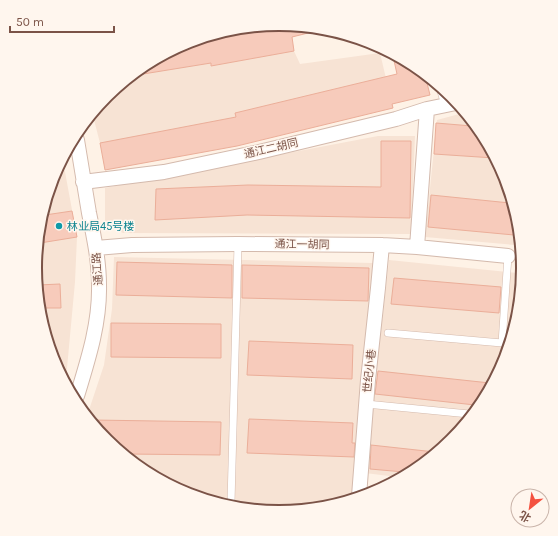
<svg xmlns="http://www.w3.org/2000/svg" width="558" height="536" font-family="Karla,'Noto Sans SC',sans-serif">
	<rect width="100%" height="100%" fill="#fef2e6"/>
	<path fill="#f7e3d4" d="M279 24 290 26 294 51 300 64 380 53 393 108 243 144 105 170 100 143 93 116 107 95 186 42Z
		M463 113 505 175 516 232 515 245 425 237 437 120Z
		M378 136H415L411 234 123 233 105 224V188Z
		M63 161 77 237 75 282 66 379H65L53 361 35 268 54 174Z
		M114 257 373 263 355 497 279 512 185 493 106 440 88 413 104 365 112 309Z
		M389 260 517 273 514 313 504 362 451 441 397 477 365 473 376 353 383 315Z"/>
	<path fill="#f7cbbb" stroke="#ebae99" d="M279 24 316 31 292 37 294 51 211 66V63L137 75 186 42Z
		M393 56 426 79 430 95 392 104 393 108 237 146 105 170 100 143 236 117 235 113 397 74Z
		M436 123 472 126 494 158 434 154Z
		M381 141H411L410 218 247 215 155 220 156 189 248 185 381 187Z
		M431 195 510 203 515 226 514 235 428 227Z
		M72 211 77 237 40 243 45 215Z
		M117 262 232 265V298L116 295Z
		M242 265 369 268 368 301 242 298Z
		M394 278 501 287 499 313 391 304Z
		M60 284 61 308H43L38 285Z
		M111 323 221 324V358L111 357Z
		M249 341 353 345 352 379 247 375Z
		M378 371 490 383 475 405 375 394Z
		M249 419 353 423 352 443H355L354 457 247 453Z
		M93 420 221 422 220 455 127 454 106 440Z
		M371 445 435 452 404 472 370 469Z"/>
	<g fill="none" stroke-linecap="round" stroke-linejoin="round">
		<defs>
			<path id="lane" d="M440 88 445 105
				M388 333 502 343 508 256
				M366 404 469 414
				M231 502 238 244"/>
			<path id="street" d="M77 140C81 164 85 189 89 213 94 237 99 261 99 285 100 323 88 360 77 396
				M83 182 164 172 259 152 396 119 427 109 456 103
				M417 247 427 109
				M96 248 132 245 238 244 382 245 417 247 508 256
				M359 496 368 380 378 288 382 245"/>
		</defs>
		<use href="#lane" stroke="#d4baad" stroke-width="8"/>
		<use href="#street" stroke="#d4baad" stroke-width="16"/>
		<use href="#lane" stroke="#fff" stroke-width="7"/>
		<use href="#street" stroke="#fff" stroke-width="14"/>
	</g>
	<circle fill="#0f9aa8" stroke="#fff6ee" stroke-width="1.5" cx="59" cy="226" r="4"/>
	<g text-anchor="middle" stroke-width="3" stroke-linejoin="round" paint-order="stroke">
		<g font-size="11" fill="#7b5347" stroke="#fff6ee">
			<text transform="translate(271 148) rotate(-13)" y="4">通江二胡同</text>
			<text transform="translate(302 244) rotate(1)" y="4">通江一胡同</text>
			<text transform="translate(97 269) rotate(-94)" y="4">通江路</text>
			<text transform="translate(369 371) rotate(-84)" y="4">世纪小巷</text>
		</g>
		<g font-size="11" fill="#0d838f" stroke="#fff6ee" text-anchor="start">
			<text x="67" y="230">林业局45号楼</text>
		</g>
	</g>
	<path d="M0 0H558V536H0ZM42 268a237 237 0 1 1 474 0a237 237 0 1 1-474 0Z" fill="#fff6ee" fill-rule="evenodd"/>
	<path fill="none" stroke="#7b5347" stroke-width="2" d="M42 268a237 237 0 1 1 474 0a237 237 0 1 1-474 0Z"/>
	<g transform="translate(530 508) rotate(210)"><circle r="19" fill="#fff6ee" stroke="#cab5ab"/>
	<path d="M0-3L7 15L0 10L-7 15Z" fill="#f4513f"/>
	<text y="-6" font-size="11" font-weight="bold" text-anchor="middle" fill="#7b5347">北</text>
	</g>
	<path d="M10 26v6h104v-6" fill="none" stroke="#7b5347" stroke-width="2"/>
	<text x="16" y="26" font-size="12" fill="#7b5347" stroke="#fff6ee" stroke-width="3" paint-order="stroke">50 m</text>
</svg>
